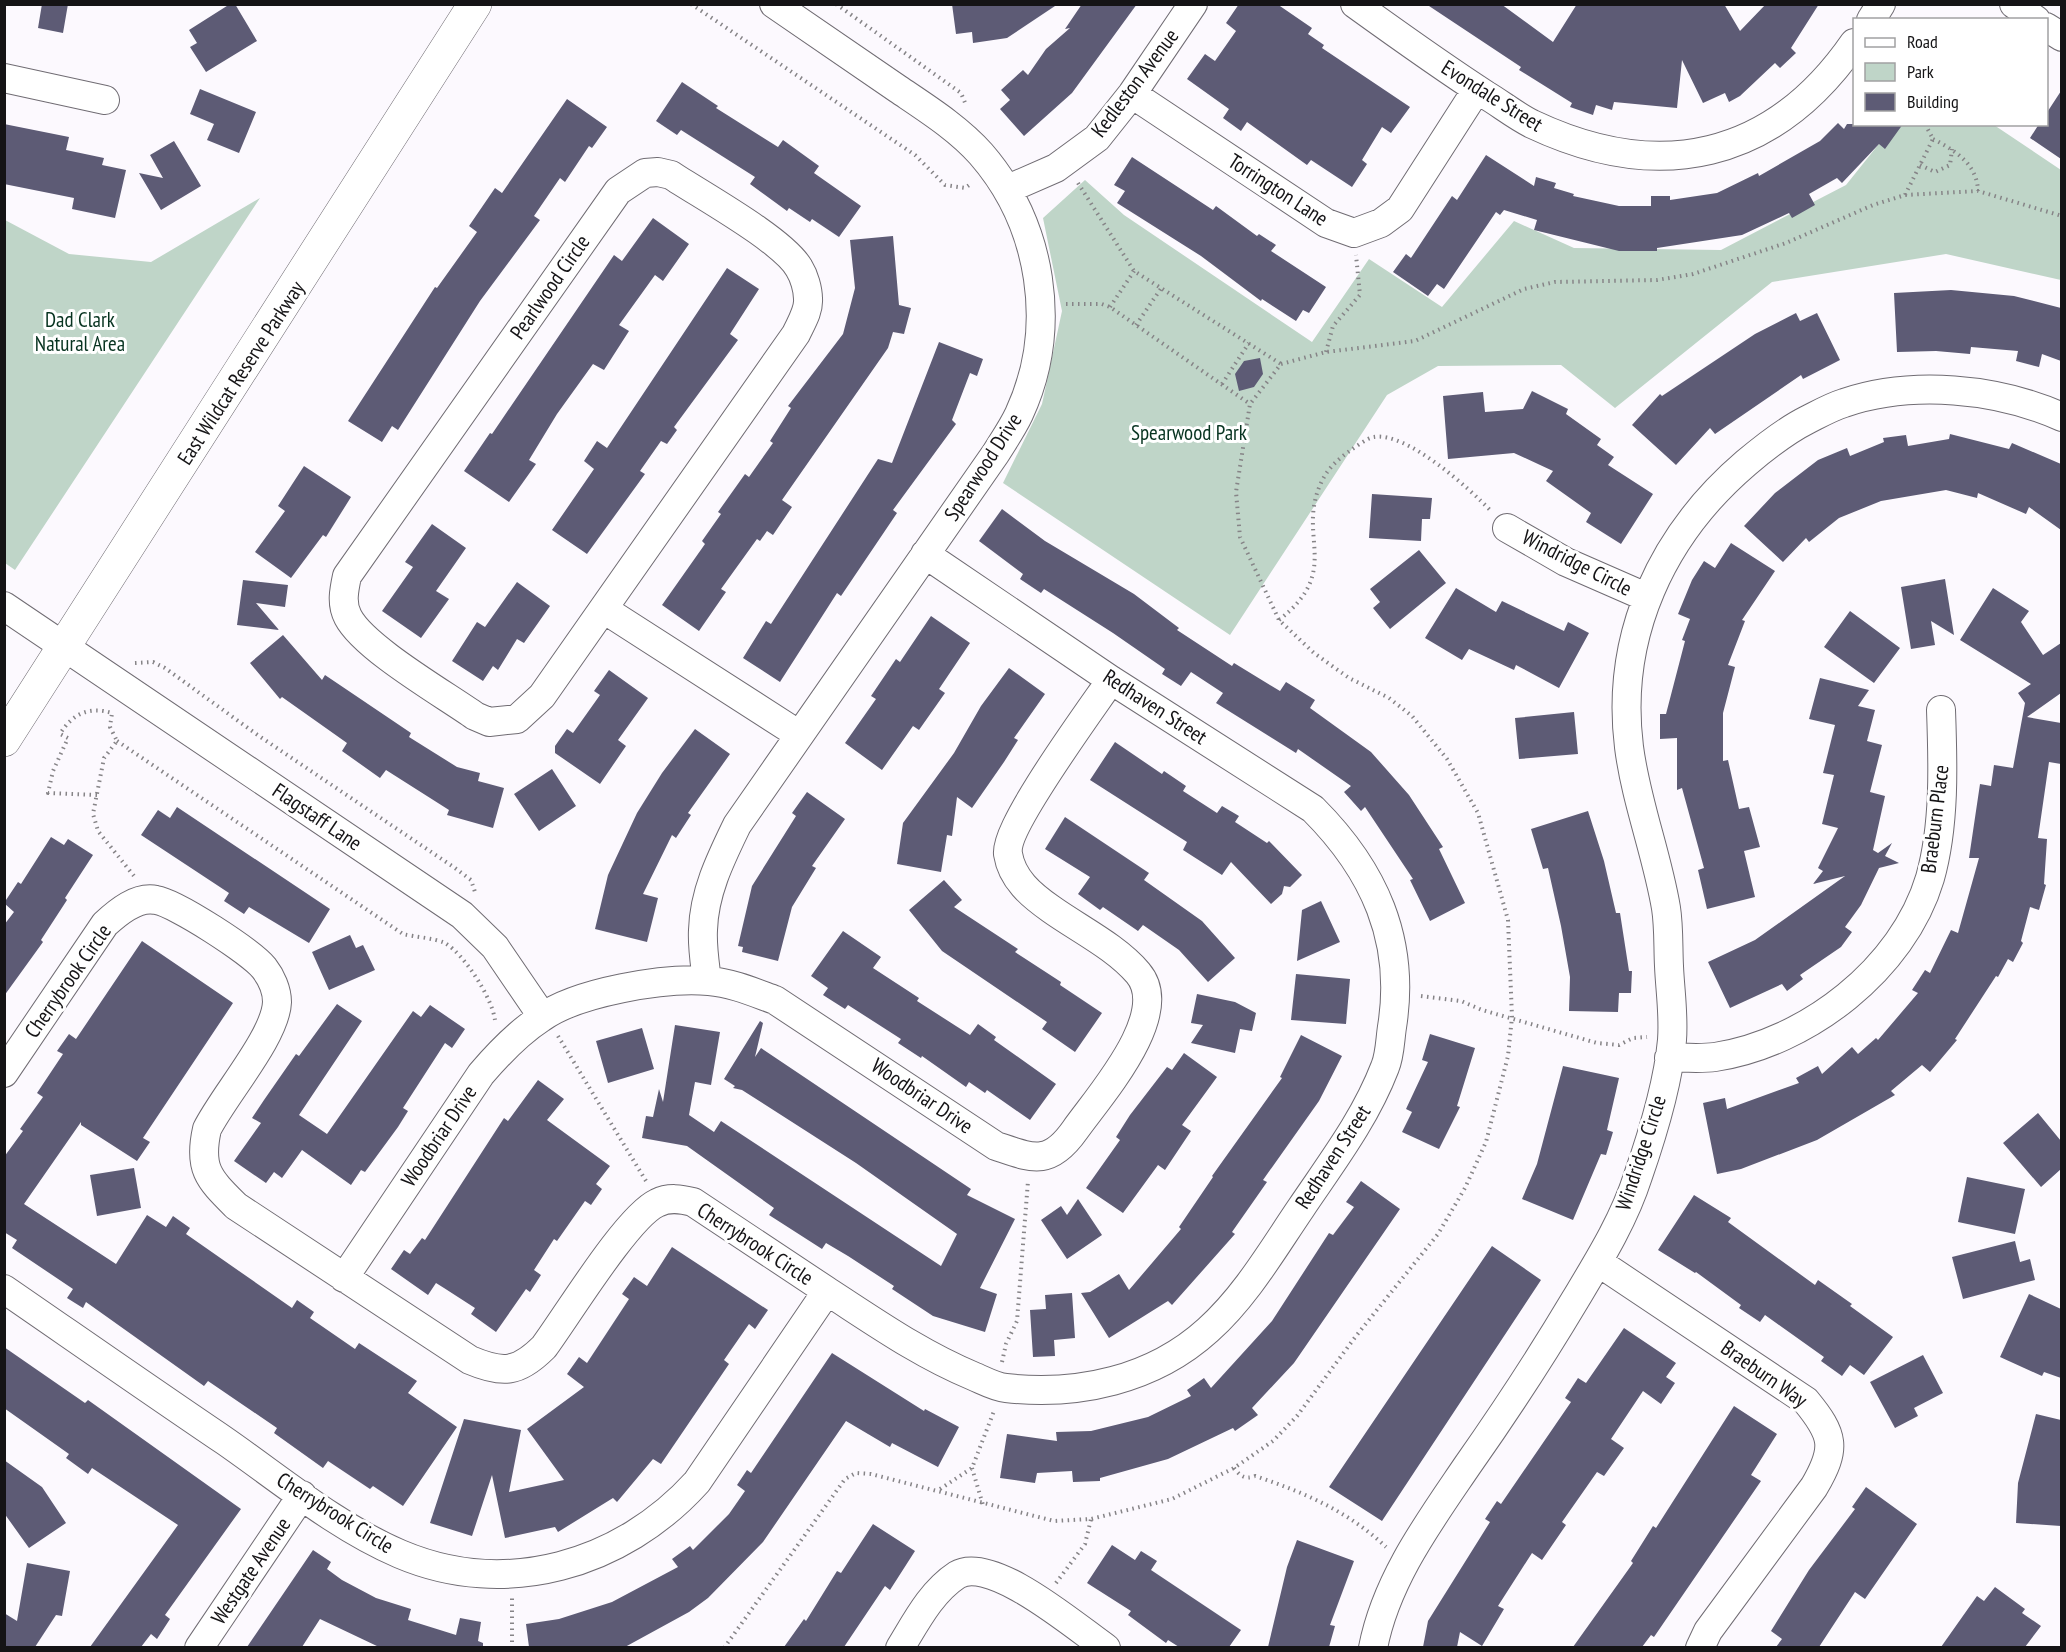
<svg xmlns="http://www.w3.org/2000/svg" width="2066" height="1652" font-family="'PT Sans Narrow',sans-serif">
	<rect width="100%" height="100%" fill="#fcf9fe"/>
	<path fill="#bfd5c8" d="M1894 125H1994L2061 170V280L1946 254 1772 282 1615 408 1561 365 1438 366 1387 395 1230 635 1003 483 1042 404 1062 311 1043 218 1085 180 1124 215 1312 342 1369 259 1442 307 1514 221 1574 248 1721 250 1846 185Z
		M260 198 15 570 5 563V220L69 254 151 262Z"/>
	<path fill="#5d5b75" d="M42 4H68L63 33 38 28Z
		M230 4H235L257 41 206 72 190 47 197 43 189 30Z
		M952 4H1058L1007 38 973 43 972 32 956 34Z
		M1082 4H1137L1072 93 1024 136 1000 109 1010 100 1001 90 1023 70 1028 75 1046 49 1070 28 1065 29Z
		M1239 4H1277L1312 28 1308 34 1324 45 1322 48 1410 107 1391 133 1382 127 1362 160 1367 164 1352 187 1311 160 1307 165 1247 122 1241 131 1223 118 1229 109 1187 79 1205 54 1215 61 1236 31 1226 23Z
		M1426 4H1501L1553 42 1577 4H1724L1740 31 1766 4H1819L1791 48 1796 53 1780 68 1775 63 1740 96 1729 102 1725 93 1703 103 1682 60 1677 108 1614 102 1612 110 1596 105 1593 115 1570 107 1572 103 1519 70 1521 67Z
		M682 82 718 106 716 108 778 147 783 140 819 166 814 173 861 206 839 237 812 219 810 222 789 208 787 211 750 184 755 177 681 130 677 135 656 121Z
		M200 89 256 112 239 153 207 140 214 124 190 114Z
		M2061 91V159L2030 138 2039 124H2046V114Z
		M567 99 607 127 592 148 589 146 565 182 560 178 534 216 540 220 480 301 398 430 392 426 382 442 348 421 435 287 437 288 477 232 469 226 495 188 502 193Z
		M1838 123 1844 129 1847 124H1903L1885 149 1879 144 1842 183 1837 178 1809 194 1815 205 1792 218 1789 213 1742 235 1657 248V251H1619L1534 230 1537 220 1504 210 1500 215 1496 212 1444 289 1437 284 1428 296 1393 272 1406 254 1411 258 1452 196 1457 200 1486 155 1534 186 1536 177 1556 183 1554 188 1574 194 1573 196 1619 206H1651V196H1670V200L1717 193 1758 173 1759 176 1820 141Z
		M4 124 69 137 66 150 104 158 102 165 126 170 115 218 72 209 74 198 4 184Z
		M174 141 201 186 161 210 139 173 163 178 150 155Z
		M1132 157 1213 210 1216 206 1257 236 1259 234 1276 245 1271 251 1326 287 1309 313 1303 310 1296 321 1262 299 1261 301 1201 256 1117 203 1125 191 1114 185Z
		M653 218 689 244 663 281 655 275 619 325 629 331 604 370 593 364 557 414 529 460 536 464 509 502 464 471 490 433 492 434 614 255 622 261Z
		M893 236 899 305 911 308 904 334 893 332 888 348 782 500 792 507 773 535 767 531 760 541 757 539 721 589 726 592 699 631 662 605 705 544 702 541 721 514 718 512 745 474 749 477 773 443 770 441 791 408 788 406 843 334 855 288 850 240Z
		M727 268 759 289 730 334 738 340 674 427 677 430 667 444 661 441 640 471 645 474 587 554 552 530 594 469 584 461 597 441 607 448Z
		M1951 290 2014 296 2061 308V361L2042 354 2039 367 2016 361 2018 351 1971 347 1970 354 1936 351 1897 352 1894 293Z
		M1796 313 1800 321 1817 313 1840 360 1803 379 1801 375 1715 434 1710 428 1676 465 1632 425 1660 394 1662 396 1755 334Z
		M939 342 983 359 977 376 970 373 952 420 956 424 893 510 897 513 841 596 837 593 780 682 743 658 766 621 771 624 878 459 892 463Z
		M1260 358 1263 374 1254 387 1239 391 1235 374 1244 361Z
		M1532 391 1568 409 1566 414 1601 439 1597 445 1614 457 1608 465 1653 494 1621 544 1586 522 1591 513 1546 481 1553 471 1514 453 1448 459 1443 396 1483 392 1485 412 1523 409Z
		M1950 434 2009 449 2012 443 2061 464V530L2029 507 2026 514 1978 493 1977 498 1946 490 1881 501 1839 518 1809 542 1806 538 1783 562 1744 526 1775 493 1818 460 1847 448 1850 456 1884 442 1883 438 1906 435 1908 446 1949 439Z
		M304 466 351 497 326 537 323 535 291 578 255 552 285 511 278 506Z
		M1372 494 1432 498 1430 519H1422L1421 541 1369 538Z
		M1002 509 1045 541 1134 594 1179 628 1177 630 1232 666 1234 663 1280 691 1286 682 1315 700 1310 708 1371 752 1409 795 1443 847 1439 849 1465 903 1430 921 1410 880 1413 879 1365 807 1361 811 1344 792 1351 786 1298 749 1296 753 1216 703 1223 693 1191 672 1181 686 1162 674 1165 669 1113 633 1044 589 1041 593 1020 579 1023 574 979 541Z
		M432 524 466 548 436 591 449 599 421 638 382 611 413 567 405 562Z
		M1731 543 1775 571 1742 620 1745 621 1728 665 1735 667 1723 713V761L1728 760 1739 809 1749 807 1760 847 1744 851 1755 897 1707 909 1698 870 1704 868 1682 788 1677 790V738L1660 739V714H1666L1685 641 1682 640 1690 619 1678 614 1692 580 1704 561 1715 568Z
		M1419 550 1446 583 1390 629 1373 608 1380 602 1370 589Z
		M1945 579 1954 635 1931 621 1935 645 1911 649 1901 587Z
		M243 580 288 585 285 607 256 603 279 630 237 625Z
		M517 582 550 606 524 643 517 639 498 670 493 666 483 681 452 661 477 622 485 627Z
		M1456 588 1496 612 1502 601 1564 631 1568 622 1589 633 1559 688 1516 665 1514 670 1469 649 1462 660 1425 638Z
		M1993 588 2029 611 2021 622 2043 655 2061 643V693L2027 717 2061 723V764L2049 762 2038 838 2047 839 2044 884 2046 885 2039 910 2030 907 2021 941 2023 943 2013 962 2008 959 1998 977 1996 976 1955 1039 1957 1040 1930 1072 1922 1065 1891 1091 1895 1095 1817 1140 1741 1169 1717 1174 1703 1103 1725 1098 1727 1109 1799 1083 1796 1078 1818 1066 1822 1074 1852 1047 1858 1054 1876 1038 1878 1040 1918 993 1912 990 1925 970 1930 973 1951 930 1958 933 1979 858H1969L1980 784 1991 786 1994 765 2013 768 2025 703 2018 693 2031 684 1960 640Z
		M1850 611 1900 648 1874 683 1824 647Z
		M931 616 970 643 939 689 945 693 919 730 913 726 882 770 845 743 876 699 871 696 896 659 900 662Z
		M283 635 322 680 325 675 411 733 409 737 457 767 480 773 478 781 504 788 493 828 447 815 449 810 386 770 380 778 342 751 347 743 282 697 280 699 250 663Z
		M1009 668 1045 694 1014 738 1018 740 1004 762 972 808 957 797 952 836 947 835 941 872 897 864 903 823 954 753 981 706Z
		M609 670 648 698 618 740 626 746 600 784 555 753V746L567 729 573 733 600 695 594 691Z
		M1820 678 1869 690 1858 706 1875 710 1867 741 1882 745 1870 792 1885 796 1873 850 1878 853 1892 843 1885 856 1899 863 1879 868 1861 905 1845 927 1852 932 1841 947 1800 975 1803 979 1787 991 1782 984 1730 1008 1708 962 1755 940 1845 876 1813 884 1823 871 1818 868 1838 828 1822 824 1834 775 1823 773 1835 725 1809 719Z
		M1574 712 1578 754 1519 759 1515 718Z
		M695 729 730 754 688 813 691 815 676 838 672 835 643 894 658 898 647 942 595 929 608 875 637 813 662 773Z
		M1115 742 1162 774 1164 771 1186 786 1183 791 1217 813 1222 806 1239 816 1235 822 1267 843 1269 841 1302 875 1290 887 1284 886 1282 894 1271 904 1231 862 1222 875 1183 850 1187 842 1090 780Z
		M552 769 576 806 539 831 514 794Z
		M807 792 845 819 812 866 816 868 792 907 778 961 742 952 743 947 738 946 752 886 796 816 792 813Z
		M177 807 330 909 309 943 249 907 244 914 224 901 229 893 141 835 158 810 170 818Z
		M1588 811 1604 861 1616 913H1620L1629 971H1632L1631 993H1619L1618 1012 1569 1011 1570 977 1561 926 1548 868 1543 869 1531 829Z
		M1065 817 1149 873 1144 880 1202 921 1235 958 1208 982 1179 950 1143 925 1138 931 1103 907 1100 910 1078 894 1090 877 1045 849Z
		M51 837 64 845 68 839 93 855 65 898 67 900 41 940 43 942 4 996V925L14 912 4 903 18 882 21 884Z
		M944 880 962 900 954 907 1018 949 1015 952 1061 982 1060 985 1102 1013 1075 1052 1042 1029 1047 1022 942 951 909 910Z
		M1321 901 1340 942 1297 961 1302 910Z
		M843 931 881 957 873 968 919 998 917 1001 970 1035 978 1024 996 1037 994 1040 1056 1084 1030 1120 987 1090 985 1093 969 1082 966 1087 922 1056 921 1058 898 1043 901 1039 848 1005 845 1009 823 995 828 988 811 976Z
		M350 935 356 948 363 945 375 970 329 990 312 952Z
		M142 941 233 1003 143 1138 150 1142 137 1161 81 1125V1122L24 1204 116 1264 147 1215 166 1227 173 1216 190 1228 186 1234 292 1308 297 1300 314 1312 310 1318 355 1349 359 1343 417 1381 408 1393 457 1427 403 1506 373 1486 370 1489 328 1461 323 1468 274 1433 277 1428 208 1381 204 1386 86 1302 83 1308 67 1298 73 1289 12 1248 17 1240 4 1232V1157L23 1131 20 1129 43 1097 37 1093 63 1054 57 1051 69 1034 76 1039Z
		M1296 974 1350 979 1346 1024 1291 1020Z
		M1197 994 1235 1002 1256 1013 1252 1031 1240 1029 1235 1053 1191 1043 1203 1025 1191 1023Z
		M337 1004 362 1021 299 1115 327 1134 413 1011 421 1017 430 1005 465 1029 452 1048 445 1043 403 1108 408 1111 398 1127 365 1172 361 1170 351 1185 302 1150 282 1178 274 1172 266 1183 234 1161 261 1123 252 1118 264 1100 296 1054 299 1056Z
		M760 1021 763 1023 755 1057 761 1048 971 1189 967 1195 1015 1219 980 1288 997 1294 985 1332 933 1316 892 1289 894 1286 848 1256 826 1243 822 1249 769 1215 774 1208 687 1146 642 1138 646 1116 653 1117 659 1089 663 1102 675 1025 720 1032 711 1085 695 1082 689 1115 714 1132 721 1121 941 1266 957 1234 856 1163 742 1090 733 1088 735 1086 724 1079Z
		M642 1028 654 1069 608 1083 596 1041Z
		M1430 1034 1475 1048 1457 1106 1460 1107 1439 1149 1402 1132 1412 1112 1406 1109 1428 1062 1422 1060Z
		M1301 1035 1342 1056 1319 1101 1263 1180 1267 1182 1232 1232 1235 1234 1172 1305 1168 1301 1109 1338 1081 1293 1090 1292 1119 1274 1129 1290 1181 1229 1179 1227 1213 1177 1212 1176 1282 1078 1280 1077Z
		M1184 1053 1217 1077 1182 1125 1191 1131 1165 1170 1158 1165 1123 1213 1086 1188 1120 1140 1116 1137 1130 1115 1167 1067 1172 1070Z
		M1563 1066 1619 1078 1607 1130 1613 1132 1606 1155 1601 1154 1573 1220 1522 1199 1537 1164Z
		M538 1080 564 1099 547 1120 610 1166 596 1184 602 1189 591 1205 585 1201 557 1241 554 1239 534 1270 541 1275 530 1292 526 1289 496 1332 471 1314 475 1308 444 1288 436 1283 428 1295 391 1269 404 1250 410 1254 422 1238 425 1240 504 1118 508 1121Z
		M2038 1113 2061 1141V1169L2041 1187 2003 1143Z
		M134 1168 141 1208 97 1216 90 1175Z
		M1967 1177 2025 1189 2015 1234 1958 1222Z
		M1361 1181 1400 1209 1294 1363 1252 1408 1258 1415 1235 1431 1233 1428 1168 1459 1100 1478V1481L1073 1482 1072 1471 1037 1473 1035 1483 1000 1478 1007 1434 1057 1441 1056 1432 1091 1431 1148 1417 1191 1396 1187 1390 1204 1378 1211 1388 1272 1321 1329 1233 1333 1235 1354 1207 1346 1202Z
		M1694 1195 1731 1218 1728 1222 1815 1285 1818 1280 1852 1304 1850 1306 1893 1337 1864 1375 1850 1365 1842 1376 1821 1361 1824 1357 1765 1315 1760 1322 1739 1308 1741 1305 1696 1272 1695 1273 1658 1250Z
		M1078 1199 1102 1235 1067 1259 1041 1220 1061 1206 1067 1215Z
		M2015 1241 2020 1262 2030 1259 2035 1280 1963 1299 1952 1257Z
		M1492 1246 1541 1280 1382 1521 1329 1487Z
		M672 1247 768 1310 755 1329 749 1324 724 1360 729 1364 661 1464 653 1459 617 1502 613 1498 558 1532 555 1527 505 1538 492 1475 472 1536 430 1523 464 1419 521 1430 509 1492 564 1480 527 1429 584 1387 567 1374 579 1357 587 1363 629 1299 622 1294 634 1277 647 1286Z
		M1072 1293 1075 1338 1054 1340 1055 1356 1033 1357 1030 1310 1046 1309 1045 1295Z
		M2029 1294 2061 1309V1378L2044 1372 2042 1376 2000 1357Z
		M1624 1328 1676 1363 1666 1377 1675 1383 1661 1404 1643 1391 1611 1439 1624 1448 1604 1476 1597 1472 1562 1522 1566 1525 1542 1560 1532 1553 1498 1606 1504 1609 1482 1646 1460 1632 1457 1647H1423L1428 1621 1490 1522 1485 1519 1497 1501 1501 1504 1571 1402 1565 1398 1578 1378 1586 1383Z
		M4 1347 85 1403 88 1400 241 1509 165 1615 170 1619 157 1639 151 1634 141 1647H90L178 1525 92 1468 88 1474 66 1458 69 1454 4 1408Z
		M832 1353 924 1411 925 1409 959 1427 938 1467 892 1443 890 1447 846 1421 763 1542 708 1598 689 1612 625 1647H529L526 1624 559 1619 612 1602 678 1567 672 1559 690 1546 693 1550 729 1514 745 1491 737 1485 747 1470 751 1473Z
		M1923 1355 1943 1393 1914 1408 1918 1416 1895 1428 1870 1382Z
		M1734 1406 1777 1434 1751 1475 1761 1481 1654 1637 1651 1635 1642 1647H1573L1633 1563 1631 1561 1653 1526 1656 1528Z
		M2036 1414 2061 1420V1526L2016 1523 2018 1483Z
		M4 1460 42 1487 66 1523 29 1548 4 1513Z
		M1866 1487 1917 1524 1865 1599 1855 1592 1819 1647H1776L1782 1639 1771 1631 1809 1570 1855 1509 1852 1507Z
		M873 1524 915 1551 890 1590 885 1586 844 1647H784L804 1619 806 1621 837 1571 841 1573Z
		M1297 1540 1354 1561 1330 1625 1335 1626 1329 1647H1268L1287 1567Z
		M1112 1545 1135 1560 1141 1551 1157 1561 1151 1570 1241 1630 1229 1647H1179L1168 1640 1166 1643 1128 1615 1131 1611 1087 1583Z
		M313 1550 331 1562 327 1569 342 1580 376 1598 411 1609 408 1620 456 1635 460 1618 481 1622 478 1641 483 1643V1647H379L320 1619 302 1647H247Z
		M27 1563 70 1571 62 1616 56 1615 35 1647H4V1613L17 1621Z
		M1995 1587 2025 1609 2022 1613 2041 1626 2025 1647H1941L1977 1596 1984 1601Z"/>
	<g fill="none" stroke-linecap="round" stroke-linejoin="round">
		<defs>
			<path id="street" d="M1355 4C1398 35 1441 66 1486 95 1501 104 1516 116 1532 124 1659 184 1773 160 1854 43
				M2014 4 2036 20
				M1871 20 1881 4
				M2046 27 2062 37
				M4 78 105 100
				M1132 94 1326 223 1354 233 1381 223 1400 209 1477 89
				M658 172 671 175C701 195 783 240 799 268 804 276 808 289 808 299 809 311 801 323 796 334L542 696 517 719 489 722 475 716C444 694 364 648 348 617 341 604 344 590 347 576L618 191 645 173Z
				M1008 189 1056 168 1097 138 1132 94 1193 4
				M1507 528 1566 562 1646 597
				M4 606 462 915 495 947 542 1016
				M605 610 798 734
				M707 981C705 964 702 947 703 930 704 892 721 858 737 825L996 453C1004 440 1013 427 1019 414 1059 328 1042 224 981 154 958 128 926 108 898 89 857 61 816 33 774 4
				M1669 1058C1684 1057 1700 1059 1715 1057 1807 1043 1903 969 1930 878 1945 825 1943 764 1941 710
				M4 1073 105 924C118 912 137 896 156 900 176 903 251 952 264 968 271 977 277 990 277 1002 276 1036 224 1095 207 1129 198 1169 209 1179 236 1206L470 1360C503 1374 518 1373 544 1347 567 1316 627 1217 657 1203 669 1197 681 1199 693 1202L827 1291 697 1482C622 1565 506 1599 400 1554 337 1527 281 1480 225 1441 151 1391 78 1340 4 1289
				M1598 1262 1806 1401C1834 1435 1837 1448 1814 1487L1708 1631 1700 1648
				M344 1278 481 1074C499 1053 518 1033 541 1018 577 992 665 977 709 981 732 983 753 992 775 1000L996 1146C1032 1158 1049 1167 1075 1130 1099 1096 1173 1014 1138 973 1116 947 1079 929 1051 909 1031 895 1012 879 1008 854 1004 827 1092 708 1111 680
				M827 1291C875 1322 920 1354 973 1376 983 1380 995 1387 1006 1388 1078 1396 1153 1380 1208 1330 1246 1296 1273 1249 1301 1208 1332 1162 1365 1119 1385 1067 1390 1055 1390 1040 1392 1027 1406 940 1374 870 1313 809L1111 680 925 554
				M199 1648 302 1495
				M900 1648C916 1622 931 1592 957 1575 991 1554 1077 1628 1106 1648
				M1373 1648C1386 1580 1429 1522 1467 1466 1505 1412 1541 1357 1575 1300 1599 1260 1624 1220 1638 1176 1653 1133 1668 1085 1672 1040 1674 1015 1670 990 1669 966 1668 947 1669 927 1666 908 1657 854 1636 802 1629 747 1615 635 1662 535 1746 463 1765 447 1785 431 1807 420 1819 414 1831 407 1844 403 1912 380 1997 388 2062 417"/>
			<path id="secondary" d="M4 740 475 4"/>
		</defs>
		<use href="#street" stroke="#706c73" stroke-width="30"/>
		<use href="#secondary" stroke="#706c73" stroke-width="34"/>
		<path stroke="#868487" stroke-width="4" stroke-dasharray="1.5 4.5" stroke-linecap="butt" d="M691 4 915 155 945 185 965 188 972 183
			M836 4 961 93 966 105
			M1933 139C1956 151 1977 164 1978 191
			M1920 165 1935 172 1950 165 1952 149
			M1078 183 1134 271 1281 364
			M1905 195 1933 139 1925 124
			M1066 304H1102L1110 307 1250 404
			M1110 307 1134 271
			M1136 325 1162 287
			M1326 352 1333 326 1360 295 1356 255
			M1222 384 1249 343
			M1279 620C1343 570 1296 537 1321 483 1327 469 1338 459 1351 450 1357 446 1367 438 1374 437 1406 431 1470 489 1491 511
			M135 663 153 662 165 668 259 736 455 868 471 880 475 892
			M117 741 403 934C415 937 434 938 445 943 465 955 492 998 495 1020
			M97 795 48 793 53 771 68 738 60 734C72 714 89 706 112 713L110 727 117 741 104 758 93 814 98 831 134 876
			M1421 996 1461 1001 1482 1010 1597 1043 1619 1045 1633 1038 1647 1037
			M558 1036 646 1181
			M1002 1362 1006 1344 1017 1321 1028 1181
			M972 1468 983 1505
			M1234 1468C1240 1476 1245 1480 1255 1476 1303 1492 1348 1511 1386 1547
			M940 1489 972 1468 994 1411
			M1056 1583 1085 1544 1091 1519
			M512 1648V1597
			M724 1648 845 1479 856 1473 871 1474 1054 1521 1091 1519 1172 1499 1234 1468 1273 1441 1297 1416 1356 1336 1438 1234 1465 1188 1486 1142 1508 1056 1512 1017 1508 920 1478 813 1447 759 1412 716 1389 698 1349 678 1314 653 1279 620 1240 537 1236 492 1250 404 1281 364 1326 352 1415 341 1524 289 1555 282 1657 280 1693 274 1786 243 1873 205 1905 195 1978 191 2062 216"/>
		<use href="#street" stroke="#fff" stroke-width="28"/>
		<use href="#secondary" stroke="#fff" stroke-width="33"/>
	</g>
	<g text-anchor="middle" stroke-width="6" stroke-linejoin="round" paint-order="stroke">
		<g font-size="21" fill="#151416" stroke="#fff">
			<text transform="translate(1135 83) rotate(-53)" y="7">Kedleston Avenue</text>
			<text transform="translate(1492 96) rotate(32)" y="7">Evondale Street</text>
			<text transform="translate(1278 190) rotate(33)" y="7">Torrington Lane</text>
			<text transform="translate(550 287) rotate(-55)" y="7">Pearlwood Circle</text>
			<text transform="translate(241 373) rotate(-57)" y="7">East Wildcat Reserve Parkway</text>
			<text transform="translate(983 467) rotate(-57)" y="7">Spearwood Drive</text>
			<text transform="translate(1577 563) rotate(27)" y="7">Windridge Circle</text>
			<text transform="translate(1155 707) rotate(33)" y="7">Redhaven Street</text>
			<text transform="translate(317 817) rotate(34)" y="7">Flagstaff Lane</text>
			<text transform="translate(1935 819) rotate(-83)" y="7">Braeburn Place</text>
			<text transform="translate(68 981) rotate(-55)" y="7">Cherrybrook Circle</text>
			<text transform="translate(922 1096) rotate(34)" y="7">Woodbriar Drive</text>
			<text transform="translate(439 1136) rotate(-56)" y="7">Woodbriar Drive</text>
			<text transform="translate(1641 1153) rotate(-72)" y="7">Windridge Circle</text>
			<text transform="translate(1333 1157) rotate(-57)" y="7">Redhaven Street</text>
			<text transform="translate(755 1244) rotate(33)" y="7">Cherrybrook Circle</text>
			<text transform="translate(1764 1374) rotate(35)" y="7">Braeburn Way</text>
			<text transform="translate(335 1513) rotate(32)" y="7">Cherrybrook Circle</text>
			<text transform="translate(251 1571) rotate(-56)" y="7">Westgate Avenue</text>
		</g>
		<g font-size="21" fill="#073320" stroke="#fff">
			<text x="80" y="327">Dad Clark<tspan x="80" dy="24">Natural Area</tspan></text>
			<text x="1189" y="440">Spearwood Park</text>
		</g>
	</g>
	<rect width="2066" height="1652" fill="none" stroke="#151416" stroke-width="12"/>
	<rect x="1853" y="18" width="195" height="108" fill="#ffffff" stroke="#a1a1a2" stroke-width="1.5"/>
	<rect x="1865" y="38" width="30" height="9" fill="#ffffff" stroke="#a1a1a2" stroke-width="1.5"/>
	<text x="1907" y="48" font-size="18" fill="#151416">Road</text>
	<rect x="1865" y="63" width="30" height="18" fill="#bfd5c8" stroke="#a1a1a2" stroke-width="1.5"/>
	<text x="1907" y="78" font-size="18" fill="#151416">Park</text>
	<rect x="1865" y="93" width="30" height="18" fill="#5d5b75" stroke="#a1a1a2" stroke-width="1.5"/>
	<text x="1907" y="108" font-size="18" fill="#151416">Building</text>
</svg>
